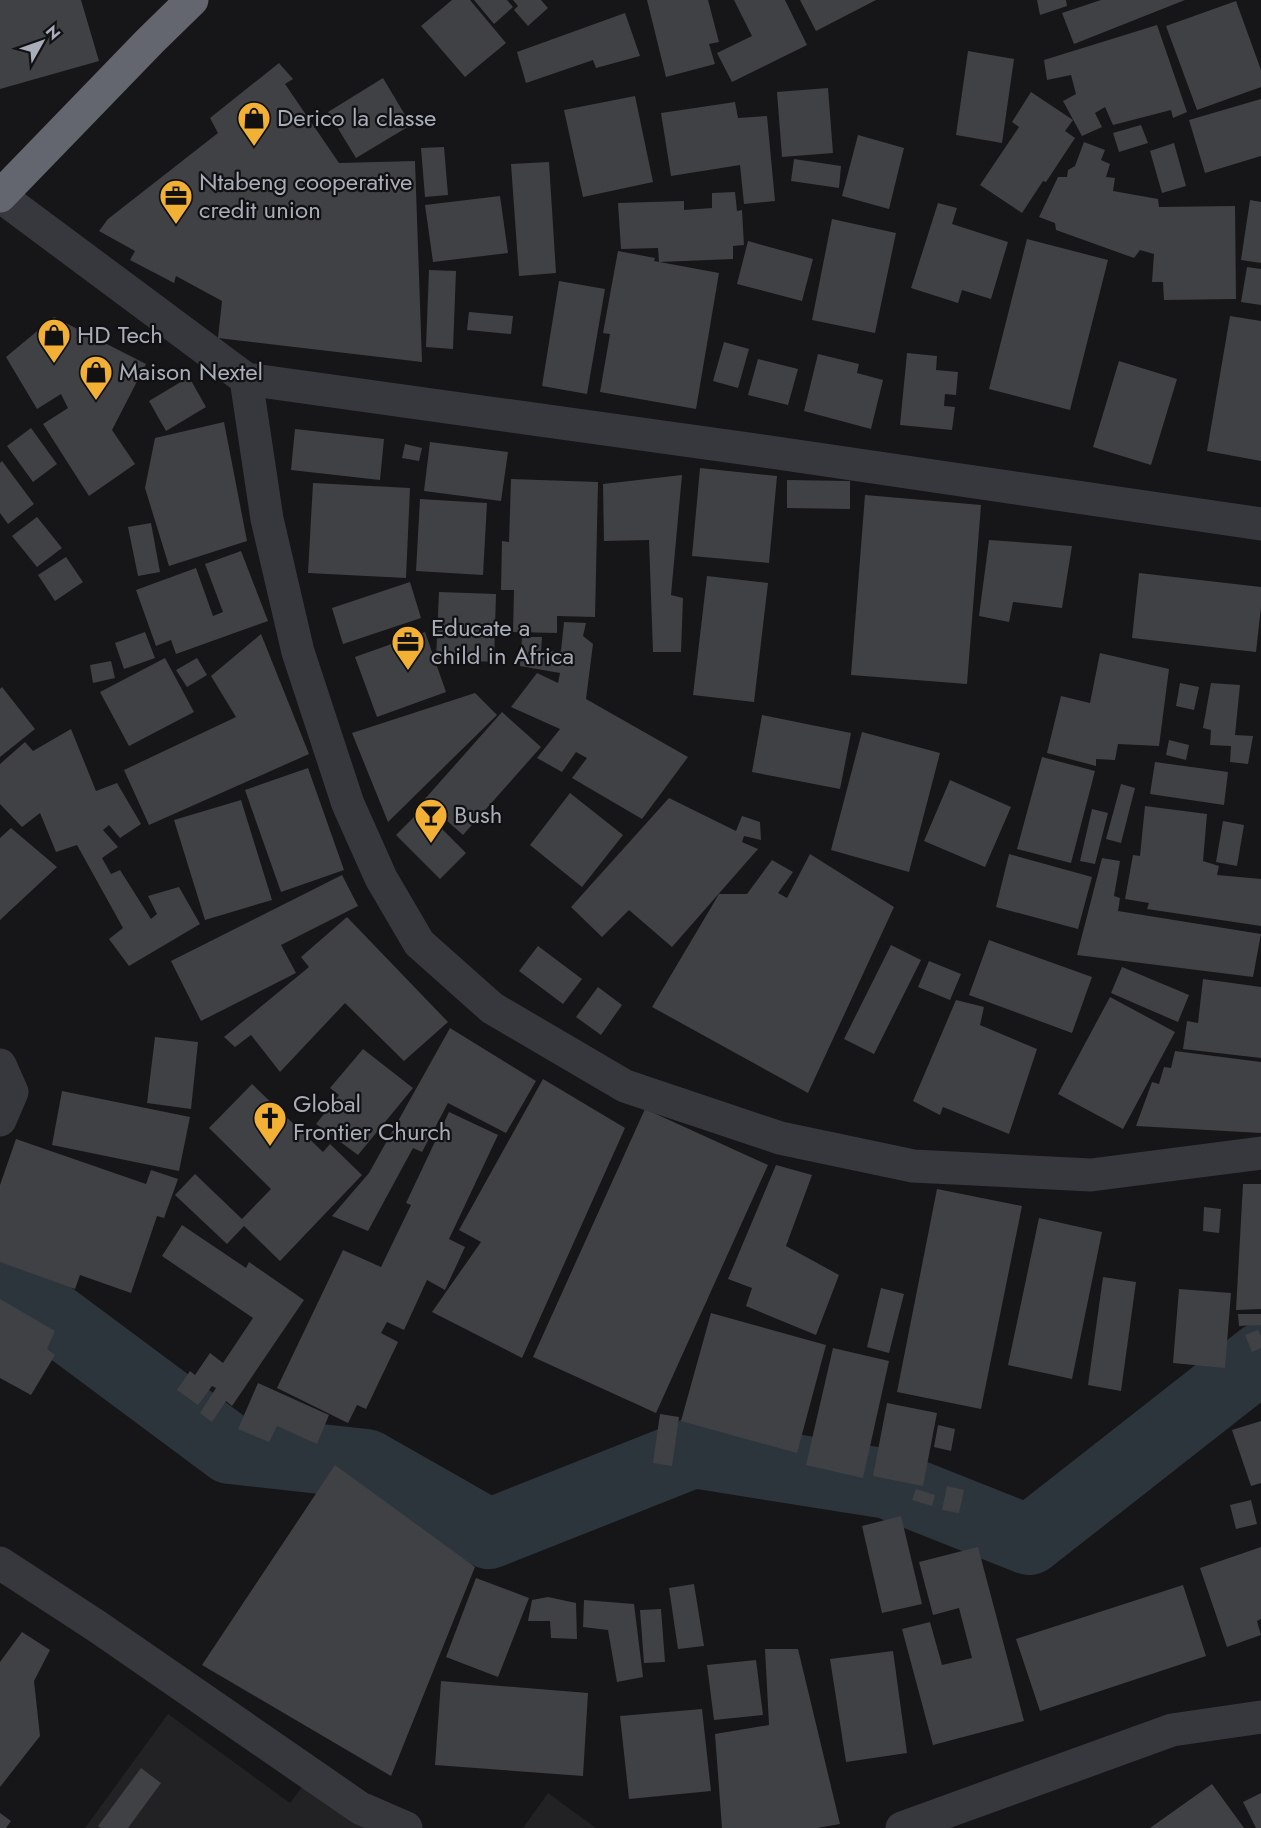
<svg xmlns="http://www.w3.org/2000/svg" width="1261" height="1828" font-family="Jost,sans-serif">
	<rect width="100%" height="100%" fill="#161618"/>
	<path fill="#222225" d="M168 1714 290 1803 321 1762 412 1828H85Z
		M548 1793 596 1828H523Z"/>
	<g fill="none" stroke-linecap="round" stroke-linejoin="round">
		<path stroke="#2c353c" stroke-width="70" d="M0 1278 230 1449 366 1464 489 1534 693 1453 888 1484 1029 1540 1261 1358"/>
	</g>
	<path fill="#404145" d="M0 0H81L99 61 0 89Z
		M452 0H470L506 43 465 77 421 26Z
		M474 0H507L513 7 494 24Z
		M513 0H541L548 8 528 26 514 10 518 6Z
		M647 0H708L719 42 709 44 715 64 666 77Z
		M734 0H785L807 45 732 82 717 53 752 36Z
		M800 0H876L816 31Z
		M1037 0H1066L1067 6 1040 15Z
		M1101 0H1185L1074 44 1062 13Z
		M1236 1 1261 70V87L1197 110 1166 26Z
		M625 13 640 56 596 68 593 60 526 83 517 52Z
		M1157 25 1187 112 1173 118 1171 110 1113 125 1105 107 1095 113 1102 127 1082 136 1063 101 1076 94 1071 75 1047 80 1044 60Z
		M968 51 1014 59 1002 143 956 135Z
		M279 63 293 79 285 84 339 163 415 161 422 362 218 338 222 301 176 276 174 283 130 260 135 251 99 231 108 219 218 133 210 118Z
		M383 78 411 125 356 158 328 112Z
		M828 88 833 153 782 157 777 92Z
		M1031 92 1073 120 1065 131 1075 138 1046 182 1043 181 1022 213 980 185 1019 127 1012 122Z
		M635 96 653 182 583 197 564 110Z
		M1261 99V156L1205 173 1189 120Z
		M735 102 738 118 767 116 775 201 744 204 740 165 671 176 661 113Z
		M1141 125 1148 143 1119 152 1113 133Z
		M858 135 904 148 889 209 842 196Z
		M1084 142 1105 150 1101 160 1110 164 1106 177 1115 178 1113 191 1158 199 1159 207 1235 206 1236 299 1164 300 1163 282H1152L1154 254 1140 250 1134 258 1056 230 1055 223 1039 217 1058 177H1067L1068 170 1075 166Z
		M1174 143 1186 186 1162 193 1150 151Z
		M444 147 448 195 425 197 421 148Z
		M794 159 841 166 839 188 791 181Z
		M549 162 556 273 519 276 511 164Z
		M735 192 737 211 742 210 744 245 733 246V259L659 262 658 248 621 249 618 203 684 201V210L712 208V193Z
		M500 196 508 253 433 262 425 205Z
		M1250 200 1261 202V263L1241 260Z
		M938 203 957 208 952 224 1008 242 991 299 962 290 958 303 911 288Z
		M832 219 896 233 875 333 812 320Z
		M1027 239 1108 260 1070 410 989 389Z
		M748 241 813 259 802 301 737 284Z
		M618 251 655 258 654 261 719 273 696 409 600 392 610 334 603 333Z
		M1247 267 1261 269V305L1241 302Z
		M429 270 456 271 453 349 426 347Z
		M559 281 605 289 587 394 542 386Z
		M469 312 513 316 511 334 467 330Z
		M1230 316 1261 321V461L1207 451Z
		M54 317 146 364 112 430 135 464 89 496 43 424 68 408 61 394 37 409 6 357Z
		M724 342 749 349 738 388 713 381Z
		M907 353 937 356 936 370 958 372 956 395 945 394 944 406 955 407 952 430 900 425Z
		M818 354 859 364 857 373 883 380 871 429 804 411Z
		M758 359 798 369 788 405 748 395Z
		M1119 361 1177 379 1151 465 1093 447Z
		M189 377 206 407 166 431 149 401Z
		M224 422 247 541 169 566 145 488 155 438Z
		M31 428 57 464 33 482 7 446Z
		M295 429 384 439 380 480 291 470Z
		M430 442 508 452 501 501 424 491Z
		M405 444 422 448 419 461 402 458Z
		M2 461 34 504 8 524 0 513V463Z
		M700 468 777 476 769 563 692 556Z
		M682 475 671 595 683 598 681 652H653L649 540 604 541 603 484Z
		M511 479 598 482 595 617 557 616V633L513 632 514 590H501L502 541 509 542Z
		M787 480 850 481V509L787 508Z
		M313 483 410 488 406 578 308 573Z
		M865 495 981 505 967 684 851 675Z
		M420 499 487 503 483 575 416 571Z
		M37 517 62 548 37 567 12 536Z
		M151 523 160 572 138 576 128 527Z
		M989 540 1072 546 1062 608 1013 602 1009 622 979 616Z
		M241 551 268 621 176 654 171 640 156 646 136 590 196 568 213 616 223 612 205 564Z
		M66 557 83 582 55 601 38 575Z
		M1139 573 1261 587V607L1256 652 1132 638Z
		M707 576 768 583 754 702 693 695Z
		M410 582 421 618 343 644 332 608Z
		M439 592 496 594 494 662 436 659Z
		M564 622 586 623 583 636 593 644 586 699 688 757 642 819 572 778 587 758 576 752 562 772 537 758 560 729 511 707 537 673 558 683 560 673 520 666 522 637H542L541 652 561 651Z
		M145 632 155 658 124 669 115 643Z
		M425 632 446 692 377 717 355 657Z
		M261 634 309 754 149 825 124 770 236 717 211 676Z
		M1100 653 1169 669 1159 746 1118 744 1115 760 1096 759V766L1047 753 1061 696 1090 703Z
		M165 658 194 712 129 746 100 692Z
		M197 658 207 675 187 687 176 670Z
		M111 661 115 678 93 683 90 665Z
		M1180 683 1199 687 1194 710 1176 706Z
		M1211 683 1240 685 1235 735 1253 736 1248 764 1230 762 1231 746 1210 745 1211 730 1203 728Z
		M2 687 35 729 0 757V689Z
		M475 693 497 715 388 822 352 733Z
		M502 712 541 747 463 835 424 800Z
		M762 715 851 733 840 789 752 772Z
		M71 729 96 791 117 783 141 824 120 838 109 825 103 830 118 847 102 858 111 874 120 870 151 919 157 914 148 896 179 887 200 924 129 966 109 939 123 928 77 845 56 852 40 813 22 827 0 804V764L25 742 33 751Z
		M862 732 940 753 909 872 831 850Z
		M1169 740 1189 745 1186 760 1166 755Z
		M1042 757 1095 771 1071 863 1017 849Z
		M1155 762 1228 772 1224 805 1150 794Z
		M308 768 344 870 281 892 245 790Z
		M950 780 1011 807 985 867 924 841Z
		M1121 784 1135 788 1121 843 1106 839Z
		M570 793 623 835 582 887 530 845Z
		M669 798 736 831 742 816 760 822 761 840 744 836 742 842 758 849 672 947 629 910 602 937 571 907Z
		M241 800 272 900 205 920 174 820Z
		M1145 806 1207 814 1203 861 1219 866 1217 875 1261 879V926L1147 909 1149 903 1125 899 1133 855 1140 856Z
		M422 809 466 853 440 879 396 835Z
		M1092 809 1108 813 1095 864 1080 861Z
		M1223 821 1244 825 1237 866 1216 862Z
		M11 828 57 867 0 920V838Z
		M810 854 894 907 808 1093 652 1007 719 894H747L772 860 793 872 778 893 787 898Z
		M1009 854 1092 877 1078 929 996 907Z
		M1102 858 1120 861 1114 896 1120 898 1118 911 1261 934 1253 977 1077 955Z
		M342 875 358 906 281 945 296 973 201 1021 171 961Z
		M347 917 448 1022 404 1061 345 1003 280 1072 251 1035 235 1047 224 1037 309 967 301 957Z
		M989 940 1092 977 1072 1033 969 995Z
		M891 945 921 960 874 1054 844 1039Z
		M538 946 582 979 563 1004 519 971Z
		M929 961 961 974 950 1000 918 987Z
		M1122 967 1189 995 1178 1022 1111 993Z
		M1203 979 1261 987V1058L1183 1049 1187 1021 1198 1023Z
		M598 987 622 1005 601 1035 576 1017Z
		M1110 997 1175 1032 1123 1129 1058 1094Z
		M956 1000 984 1007 980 1025 1037 1049 1009 1134 943 1107 940 1115 913 1101Z
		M450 1028 536 1081 506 1133 448 1103 422 1152 413 1148 368 1231 332 1216 369 1173Z
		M155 1037 198 1042 191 1109 147 1103Z
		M363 1049 413 1088 358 1155 316 1124 339 1095 330 1088Z
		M1175 1051 1261 1062V1133L1136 1126 1152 1082 1159 1084 1164 1067 1171 1068Z
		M543 1079 625 1128 522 1358 432 1312 481 1242 459 1230Z
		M252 1084 323 1152 330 1144 362 1175 280 1261 244 1226 227 1244 175 1195 195 1174 242 1219 271 1189 209 1128Z
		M62 1091 190 1117 179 1171 52 1145Z
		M645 1109 768 1165 656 1413 533 1357Z
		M449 1112 498 1135 449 1239 465 1247 445 1290 427 1280 404 1330 387 1322 381 1333 398 1342 366 1409 357 1405 348 1423 277 1388 343 1250 381 1267 411 1205 406 1203Z
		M16 1139 146 1184 151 1170 178 1179 164 1218 157 1216 131 1293 80 1275 75 1289 0 1262V1185Z
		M776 1165 812 1175 786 1246 839 1275 816 1335 746 1306 752 1288 728 1279Z
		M1243 1184H1261V1309L1236 1310Z
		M937 1189 1022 1206 981 1409 897 1392Z
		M1204 1207 1221 1209 1219 1233 1203 1231Z
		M1039 1218 1102 1232 1072 1379 1008 1365Z
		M182 1225 246 1268 249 1262 304 1300 232 1406 226 1401 212 1422 200 1413 216 1388 212 1386 198 1405 177 1390 190 1371 195 1375 210 1353 223 1363 253 1318 162 1256Z
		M1103 1277 1136 1282 1121 1391 1088 1385Z
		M881 1288 904 1294 889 1353 867 1347Z
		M1179 1289 1231 1293 1225 1368 1173 1363Z
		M0 1299 55 1331 47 1349 55 1355 31 1395 0 1378Z
		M711 1313 826 1345 797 1453 681 1421Z
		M1238 1314H1261V1325L1239 1326Z
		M1258 1330 1261 1336V1348L1252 1352 1245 1335Z
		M833 1348 889 1361 863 1478 806 1465Z
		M258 1383 329 1415 317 1444 277 1426 269 1442 238 1429Z
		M887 1403 937 1413 923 1486 873 1476Z
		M660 1414 679 1417 672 1466 653 1463Z
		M1261 1421V1483L1251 1486 1232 1430Z
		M938 1425 955 1429 951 1451 934 1447Z
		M335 1465 475 1567 391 1776 202 1665Z
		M947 1486 964 1490 959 1513 942 1510Z
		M916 1489 935 1495 932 1506 912 1500Z
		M1251 1500 1257 1524 1236 1529 1230 1505Z
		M901 1516 922 1604 882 1613 862 1526Z
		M978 1547 1024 1721 933 1745 902 1629 930 1622 942 1665 972 1658 959 1608 933 1615 919 1562Z
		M1261 1547V1619L1257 1621 1261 1635 1227 1647 1200 1568Z
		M476 1578 529 1598 498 1677 446 1657Z
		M694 1584 704 1646 678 1649 669 1588Z
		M1183 1585 1206 1656 1040 1711 1016 1639Z
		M548 1597 576 1603 577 1639 551 1638 550 1621H528L532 1600Z
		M584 1600 634 1604 643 1677 617 1682 608 1630 583 1627Z
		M661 1609 665 1662 644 1663 640 1610Z
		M22 1632 50 1650 34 1681 40 1736 0 1787V1662Z
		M765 1649H798L840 1824 817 1828H722L715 1734 769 1725Z
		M893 1651 907 1753 846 1762 830 1659Z
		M756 1660 763 1715 714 1720 707 1665Z
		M441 1681 588 1693 583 1776 435 1765Z
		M702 1709 711 1791 629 1799 620 1716Z
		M141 1768 161 1783 128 1828H101L98 1826Z
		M1212 1784 1244 1828H1150Z
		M1261 1793V1828H1256L1243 1802Z
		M0 1813 11 1821 6 1828H0Z"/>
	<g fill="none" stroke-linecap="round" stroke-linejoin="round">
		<path stroke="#37383d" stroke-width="33" d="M0 196 246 379 777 453 1261 524
			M246 379 267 519 298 652 348 804 381 878 419 943 492 1008 625 1086 780 1138 913 1166 1091 1175 1261 1153
			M0 1065 12 1092 0 1120
			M0 1563 98 1627 360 1808 406 1828
			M902 1828 1172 1730 1261 1717"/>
		<path stroke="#63666e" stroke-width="33" d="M0 196 150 41 192 0"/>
	</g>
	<defs>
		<symbol id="shop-pin" viewBox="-11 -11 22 30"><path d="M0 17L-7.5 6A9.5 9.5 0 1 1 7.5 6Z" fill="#f2b134" stroke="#111113"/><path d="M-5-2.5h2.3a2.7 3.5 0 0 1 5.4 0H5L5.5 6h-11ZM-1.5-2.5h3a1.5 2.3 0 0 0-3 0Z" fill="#111"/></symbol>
		<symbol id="office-pin" viewBox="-11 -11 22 30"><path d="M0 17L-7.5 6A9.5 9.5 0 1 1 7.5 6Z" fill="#f2b134" stroke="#111113"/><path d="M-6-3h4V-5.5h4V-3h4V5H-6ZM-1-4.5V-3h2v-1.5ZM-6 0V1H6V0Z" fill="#111"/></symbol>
		<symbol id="bar-pin" viewBox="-11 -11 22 30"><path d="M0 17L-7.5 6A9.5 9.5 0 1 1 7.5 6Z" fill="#f2b134" stroke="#111113"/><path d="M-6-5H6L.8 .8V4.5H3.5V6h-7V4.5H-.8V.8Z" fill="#111"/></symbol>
		<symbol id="church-pin" viewBox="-11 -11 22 30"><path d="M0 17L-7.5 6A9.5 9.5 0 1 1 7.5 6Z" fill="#f2b134" stroke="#111113"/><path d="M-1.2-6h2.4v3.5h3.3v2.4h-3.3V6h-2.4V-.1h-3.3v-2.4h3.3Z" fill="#111"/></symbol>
	</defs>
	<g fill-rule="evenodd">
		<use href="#shop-pin" x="235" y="99" width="38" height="52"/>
		<use href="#office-pin" x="157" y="177" width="38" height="52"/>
		<use href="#shop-pin" x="35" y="316" width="38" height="52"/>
		<use href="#shop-pin" x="77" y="353" width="38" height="52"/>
		<use href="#office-pin" x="389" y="623" width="38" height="52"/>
		<use href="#bar-pin" x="412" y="796" width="38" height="52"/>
		<use href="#church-pin" x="251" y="1099" width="38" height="52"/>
	</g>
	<g text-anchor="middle" stroke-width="4.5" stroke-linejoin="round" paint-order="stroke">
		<g font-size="24" fill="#a8adb8" stroke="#111113" text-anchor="start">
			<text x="277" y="126">Derico la classe</text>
			<text x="199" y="190">Ntabeng cooperative<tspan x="199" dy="28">credit union</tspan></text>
			<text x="77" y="343">HD Tech</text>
			<text x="119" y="380">Maison Nextel</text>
			<text x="431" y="636">Educate a<tspan x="431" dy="28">child in Africa</tspan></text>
			<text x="454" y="823">Bush</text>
			<text x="293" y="1112">Global<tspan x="293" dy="28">Frontier Church</tspan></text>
		</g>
	</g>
	<g transform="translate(42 42) rotate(50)" stroke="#111113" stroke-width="4.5" paint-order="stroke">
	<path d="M0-4.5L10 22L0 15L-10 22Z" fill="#a8adb8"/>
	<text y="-9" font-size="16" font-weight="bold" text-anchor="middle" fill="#a8adb8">N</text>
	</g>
</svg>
